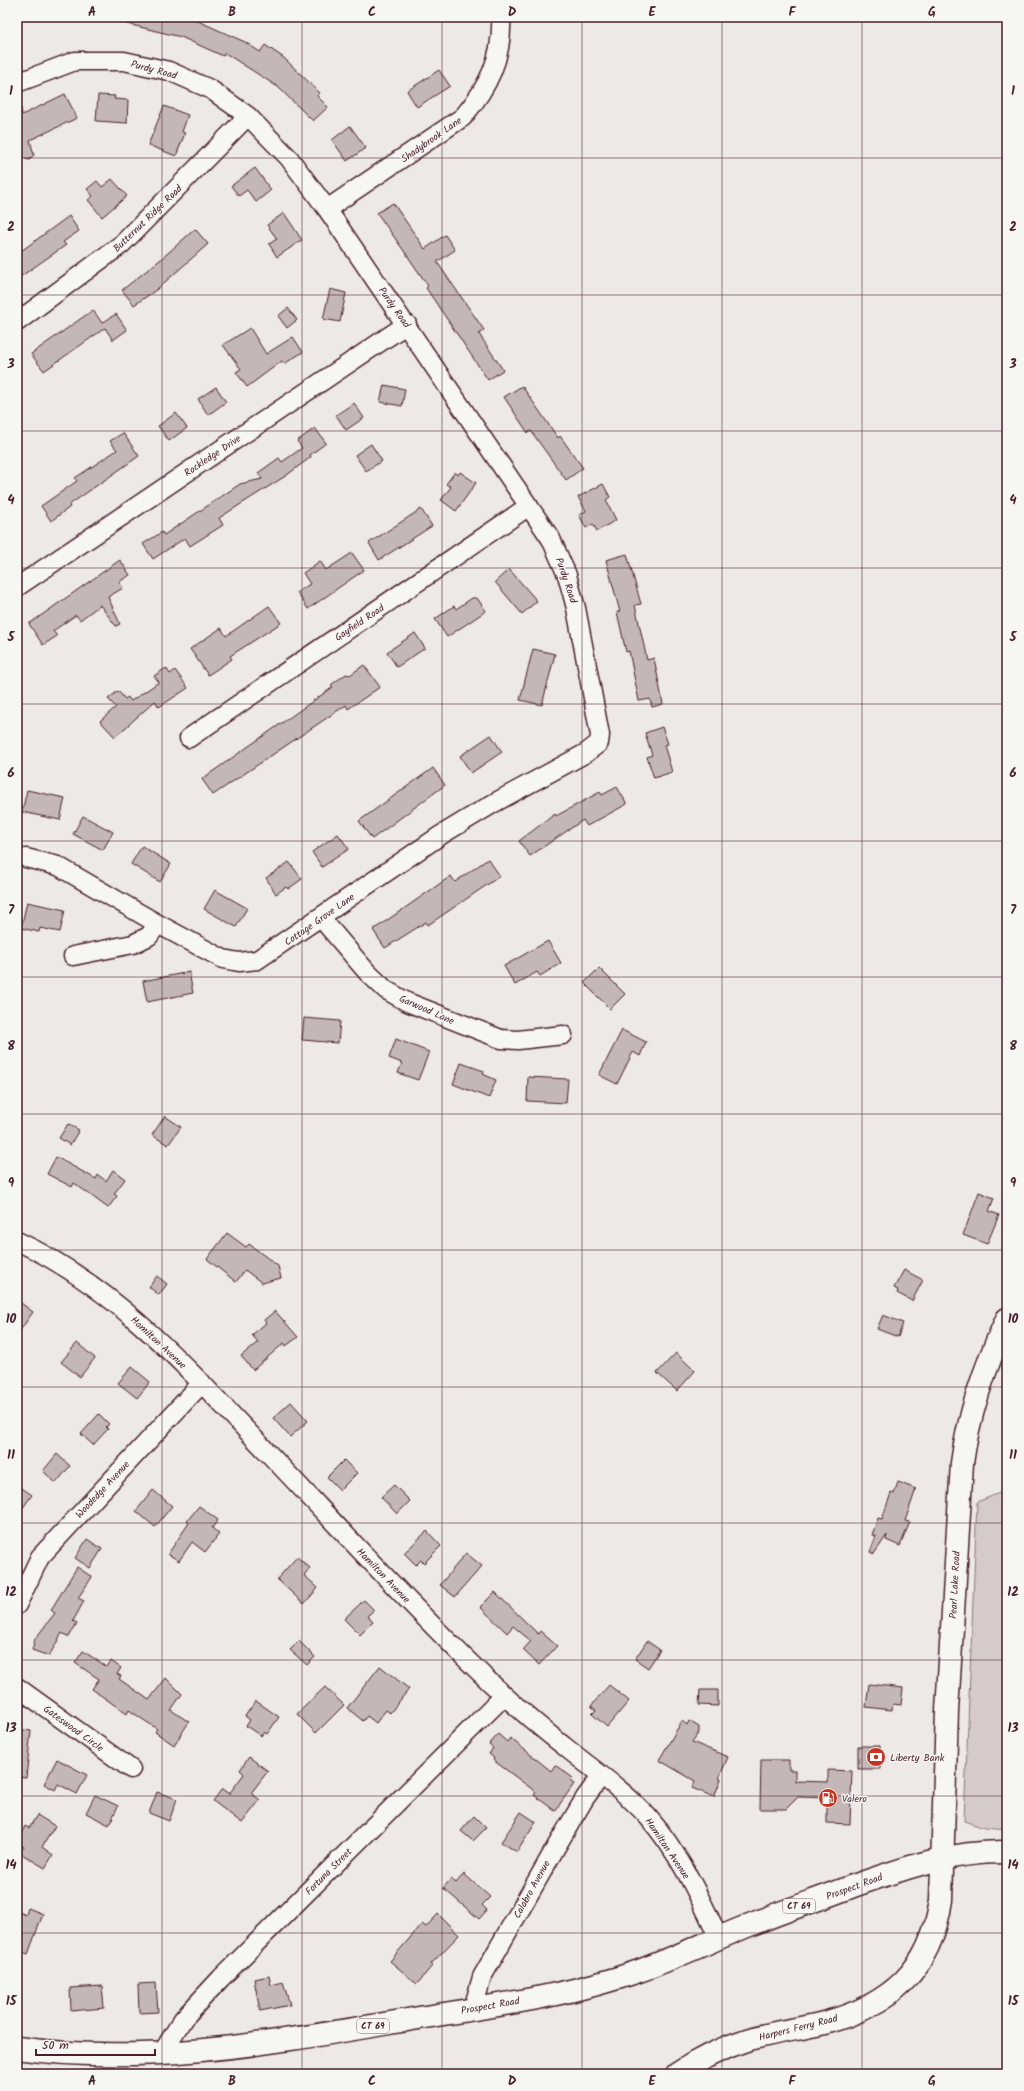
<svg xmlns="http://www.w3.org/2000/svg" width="1024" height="2091" font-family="Kalam,sans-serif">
	<rect width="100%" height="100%" fill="#ece9e6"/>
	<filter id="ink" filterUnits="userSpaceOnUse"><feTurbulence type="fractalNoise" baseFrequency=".025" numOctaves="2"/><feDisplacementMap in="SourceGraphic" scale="8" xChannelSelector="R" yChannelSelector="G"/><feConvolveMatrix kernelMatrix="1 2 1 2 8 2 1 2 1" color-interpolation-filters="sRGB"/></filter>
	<g filter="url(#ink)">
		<path fill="#d4cbca" stroke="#8f757a" d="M1007 1490V1830L984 1828 964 1821 977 1502Z"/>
		<path fill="#c4b7b7" stroke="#4a1f2b" d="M119 17H189L245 42 260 52 265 45 284 58 320 93 317 96 328 107 313 121 278 87 225 53 223 56 181 37 119 22Z
			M439 70 450 86 417 107 407 91Z
			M65 94 77 118 30 140 34 155 29 160 22 158 17 147V109L21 108 22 115Z
			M98 95 115 96 114 99 128 100 127 123 96 121Z
			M164 106 188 115 182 132 185 133 176 156 148 145Z
			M350 126 366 148 347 161 332 140Z
			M255 168 271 190 256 202 247 190 239 196 231 186Z
			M112 179 127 196 102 217 88 200 93 196 87 189 97 181 102 187Z
			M393 203 425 249 445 235 455 250 437 262 484 330 479 334 503 370 488 380 426 288 428 286 409 258 377 213Z
			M284 213 302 240 277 257 269 244 277 239 267 225Z
			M69 216 79 231 63 242 66 245 17 279V254Z
			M195 229 208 244 156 290 134 305 122 290 160 260Z
			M330 289 346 293 340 322 323 319Z
			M288 308 297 320 287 328 278 316Z
			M93 310 102 323 116 314 127 330 113 340 105 328 44 371 31 354Z
			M250 328 266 354 293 337 303 352 284 364 282 361 247 387 236 372 241 369 223 345Z
			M384 385 405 389 402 406 380 402Z
			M522 386 558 438 560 436 583 468 566 480 531 431 528 433 504 397Z
			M216 387 226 402 208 415 198 399Z
			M354 403 364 418 346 430 336 415Z
			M176 413 187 428 169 441 158 426Z
			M315 428 326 443 310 455 311 457 287 475 219 518 223 525 190 546 185 538 153 559 143 544 162 532 164 535 240 484 262 479 258 473 279 458 282 462 302 448 297 441Z
			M123 433 139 456 69 505 70 507 51 521 41 506 77 481 75 478 117 450 110 441Z
			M371 444 382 461 366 471 355 455Z
			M455 472 458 475 460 472 476 483 456 511 441 500 451 487 446 484Z
			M603 484 610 497 606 500 616 520 597 531 593 524 586 528 579 515 586 511 578 497Z
			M421 509 432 526 379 560 369 543Z
			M352 553 364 570 308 609 297 592 310 584 303 573 320 561 326 570Z
			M627 554 641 604 635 605 647 660 654 658 663 704 652 707 650 699 639 701 629 651 626 652 617 612H620L606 560Z
			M120 560 130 575 119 582 123 588 108 597 120 624 116 626 100 605 80 620 76 615 53 631 57 636 43 645 29 624Z
			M509 569 537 601 522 614 495 582Z
			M472 598H477L486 611 447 637 435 619 454 606 456 609Z
			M269 606 281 623 230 656 232 659 208 675 190 649 221 628 226 636Z
			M415 633 425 648 397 667 387 652Z
			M533 649 555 654 542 705 520 700Z
			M364 665 380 687 348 709 346 705 213 795 202 779 333 687 331 685 346 674 350 675Z
			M166 668 170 674 175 670 188 688 159 707 155 701 115 737 100 721 116 707 108 699 118 691 125 699 128 697 131 701 159 682 154 676Z
			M662 727 668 744 664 745 672 772 654 778 647 757 652 755 645 733Z
			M491 735 502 752 471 773 460 756Z
			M433 768 445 785 372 839 359 821Z
			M617 787 627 804 587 826 583 820 530 856 519 841 555 814 556 816 600 792 602 795Z
			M27 790 65 798 60 820 22 812Z
			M83 816 113 832 103 850 73 834Z
			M338 834 349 849 322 867 312 852Z
			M142 846 171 864 160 882 131 864Z
			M488 859 500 876 428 925 426 922 385 948 373 930 451 876 455 882Z
			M289 862 302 879 288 889 286 887 276 894 266 878Z
			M215 890 247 908 236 927 204 909Z
			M27 902 65 910 60 932 40 928 39 932 21 928Z
			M548 941 561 963 540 976 537 972 515 985 504 966Z
			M599 968 625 994 610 1009 584 983Z
			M189 972 193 993 147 1002 143 981Z
			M304 1018 340 1021 338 1043 302 1040Z
			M622 1030 646 1042 640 1056 633 1052 617 1084 599 1075Z
			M396 1039 429 1052 418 1080 398 1073 402 1063 389 1058Z
			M461 1063 484 1071 483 1074 496 1080 489 1098 453 1084Z
			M528 1077 568 1079 566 1103 527 1101Z
			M165 1116 181 1127 168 1145 152 1135Z
			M68 1124 79 1130 70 1145 59 1138Z
			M56 1157 96 1179 98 1175 106 1181 113 1170 125 1179 114 1194 117 1196 108 1208 74 1183 72 1187 47 1174Z
			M979 1192 994 1198 989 1211 999 1215 987 1244 963 1235Z
			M227 1233 246 1247 249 1244 278 1266 281 1278 262 1283 245 1270 236 1282 207 1259Z
			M904 1270 923 1280 912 1301 897 1293 898 1290 894 1288Z
			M157 1276 167 1284 159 1295 149 1287Z
			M17 1300 33 1312 17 1335Z
			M275 1311 298 1337 286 1346 284 1343 253 1370 241 1356 258 1342 252 1335 266 1323 264 1320Z
			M883 1315 903 1323 898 1337 877 1329Z
			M77 1343 95 1358 80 1377 61 1362Z
			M676 1353 695 1371 677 1391 657 1373Z
			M132 1367 150 1382 137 1398 118 1383Z
			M291 1402 308 1421 290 1437 273 1418Z
			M99 1414 109 1424 106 1427 108 1429 93 1445 81 1434Z
			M57 1454 70 1466 56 1483 43 1471Z
			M344 1460 357 1473 340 1490 327 1477Z
			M898 1482 916 1489 905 1521 910 1522 900 1546 886 1540 887 1535 874 1554 870 1552 876 1536 872 1535 878 1518 882 1519 891 1493 894 1494Z
			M17 1485 32 1495 17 1516Z
			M394 1485 410 1501 397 1514 381 1497Z
			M153 1490 172 1506 155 1527 136 1511Z
			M199 1506 218 1520 212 1528 219 1534 205 1552 192 1542 179 1561 168 1554 189 1523 187 1521Z
			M427 1531 441 1546 424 1563 421 1560 416 1565 404 1553Z
			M87 1539 102 1549 90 1568 75 1558Z
			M466 1553 482 1566 455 1597 440 1585Z
			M297 1557 310 1568 304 1575 318 1588 304 1604 277 1579Z
			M77 1567 92 1577 78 1598 84 1601 73 1621 77 1623 69 1637 62 1633 49 1656 32 1650 35 1639 55 1613 51 1610Z
			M495 1592 538 1634 540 1631 557 1646 539 1665 523 1650 531 1641 513 1626 507 1633 480 1607Z
			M364 1600 374 1610 367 1616 373 1622 360 1635 344 1619Z
			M299 1641 315 1657 307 1665 290 1650Z
			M647 1641 660 1650 648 1668 635 1659Z
			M83 1651 107 1667 111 1661 121 1668 117 1674 121 1676 119 1679 149 1700 166 1678 182 1694 171 1710 189 1722 174 1745 155 1732 157 1729 129 1710 127 1714 92 1689 99 1679 75 1663Z
			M380 1666 409 1689 390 1713 386 1710 376 1723 367 1716 363 1721 347 1708Z
			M869 1684 903 1688 901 1705 893 1704 892 1710 866 1707Z
			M609 1685 629 1701 607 1727 592 1714 596 1710 591 1706Z
			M325 1687 344 1705 316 1733 297 1714Z
			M700 1690H718V1706L699 1705Z
			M256 1701 279 1717 267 1734 264 1732 261 1736 246 1726 250 1720 245 1716Z
			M682 1721 687 1725 689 1721 699 1727V1732L692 1742 728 1757 719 1778 721 1779 714 1797 692 1788 695 1781 659 1760Z
			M17 1729 31 1731 26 1778 17 1777Z
			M498 1734 507 1742 510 1738 551 1771 555 1765 573 1778 570 1781 574 1784 555 1811 534 1795 536 1792 493 1760 494 1758 489 1754 493 1748 489 1745Z
			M858 1746H880V1769H858Z
			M249 1757 268 1771 251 1793 260 1800 242 1823 213 1801 222 1789 229 1794 244 1774 240 1770Z
			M57 1759 87 1775 77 1794 58 1784 55 1790 44 1784Z
			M761 1760H789V1770H795V1781L828 1782V1770L852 1771 850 1824 827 1823V1798L798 1797 786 1809H760Z
			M157 1792 177 1799 169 1821 149 1813Z
			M95 1795 118 1806 109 1825 86 1813Z
			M521 1812 536 1822 517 1852 501 1842Z
			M37 1815 55 1826 42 1847 53 1855 45 1868 20 1853 24 1847 17 1842 25 1826 29 1828Z
			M474 1816 486 1828 473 1841 461 1831Z
			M464 1874 490 1897 482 1905 487 1910 479 1919 443 1888 451 1879 456 1883Z
			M28 1908 43 1914 28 1954 17 1950V1911L26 1915Z
			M438 1914 459 1935 431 1964 432 1966 417 1984 390 1961 422 1924 426 1927Z
			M269 1976 271 1985 283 1982 290 2005 260 2011 254 1979Z
			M156 1983 158 2012 139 2013 138 1984Z
			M102 1986 104 2008 71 2011 70 1988Z"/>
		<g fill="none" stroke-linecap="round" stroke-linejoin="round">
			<defs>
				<path id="minor" d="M17 83 75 61H124L169 71 210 89 248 116 289 158 327 209 551 539 567 575 576 608 600 735 599 743 586 753 494 803 441 835 257 960 239 962 223 959 158 924 58 866 26 858
					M327 209 463 117C488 87 503 58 501 17
					M17 322 122 244 248 116
					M17 587 407 324
					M189 738 529 506
					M321 918 367 972 386 990 407 1002 501 1039 518 1040 563 1035
					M73 956 133 944 149 936 158 924
					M17 1241C110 1284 181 1361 251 1435 322 1509 390 1584 463 1656 495 1688 528 1718 564 1746 592 1769 624 1790 648 1817 679 1852 699 1896 719 1938
					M17 1605 40 1557 202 1383
					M17 1687 131 1769
					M473 2009 482 1977 556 1847 585 1798 601 1776
					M162 2053 183 2019 221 1978 504 1696"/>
				<path id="secondary" d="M677 2074C699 2059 724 2047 750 2039 775 2032 800 2029 824 2023 891 2005 931 1970 941 1900L947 1711 962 1463C969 1412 985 1366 1007 1319"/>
				<path id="primary" d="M17 2048C151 2067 287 2040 419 2018 492 2006 569 1996 639 1971 677 1957 715 1939 752 1924 786 1910 820 1899 853 1886 904 1868 952 1851 1007 1852"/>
			</defs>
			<use href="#minor" stroke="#4a1f2b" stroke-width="21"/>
			<use href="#secondary" stroke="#4a1f2b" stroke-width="25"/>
			<use href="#primary" stroke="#4a1f2b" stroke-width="25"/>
			<use href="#minor" stroke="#f6f6f2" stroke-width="18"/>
			<use href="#secondary" stroke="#f6f6f2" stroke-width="22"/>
			<use href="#primary" stroke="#f6f6f2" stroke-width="22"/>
		</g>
	</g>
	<path fill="none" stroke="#4a1f2b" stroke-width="1" stroke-opacity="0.55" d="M162 17V2074M302 17V2074M442 17V2074M582 17V2074M722 17V2074M862 17V2074M17 158H1007M17 295H1007M17 431H1007M17 568H1007M17 704H1007M17 841H1007M17 977H1007M17 1114H1007M17 1250H1007M17 1387H1007M17 1523H1007M17 1660H1007M17 1796H1007M17 1933H1007"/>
	<defs>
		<symbol id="bank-disc" viewBox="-11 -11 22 22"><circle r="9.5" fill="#c8321e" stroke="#f6f6f2"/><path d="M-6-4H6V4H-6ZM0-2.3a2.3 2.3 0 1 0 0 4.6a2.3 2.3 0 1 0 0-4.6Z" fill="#fff"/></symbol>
		<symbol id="fuel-disc" viewBox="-11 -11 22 22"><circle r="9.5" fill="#c8321e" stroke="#f6f6f2"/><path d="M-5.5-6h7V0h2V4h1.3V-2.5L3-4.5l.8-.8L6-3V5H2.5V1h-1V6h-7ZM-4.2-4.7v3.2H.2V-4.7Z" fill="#fff"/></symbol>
	</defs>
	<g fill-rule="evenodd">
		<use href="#bank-disc" x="865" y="1746" width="22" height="22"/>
		<use href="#fuel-disc" x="817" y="1787" width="22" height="22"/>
	</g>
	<g text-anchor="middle" stroke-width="3" stroke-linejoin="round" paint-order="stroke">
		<g fill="#f6f6f2" stroke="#7e6067" stroke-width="1">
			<rect x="783" y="1899" width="32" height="14" rx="3"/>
			<rect x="357" y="2019" width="32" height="14" rx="3"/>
		</g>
		<g font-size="9" font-weight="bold" fill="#4a1f2b">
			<text x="799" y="1909">CT 69</text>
			<text x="373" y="2029">CT 69</text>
		</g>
		<g font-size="10" fill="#4a1f2b" stroke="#f6f6f2">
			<text transform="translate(154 69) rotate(15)" y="4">Purdy Road</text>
			<text transform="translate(431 139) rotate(-35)" y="4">Shadybrook Lane</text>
			<text transform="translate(147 218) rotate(-44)" y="4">Butternut Ridge Road</text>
			<text transform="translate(395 307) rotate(55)" y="4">Purdy Road</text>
			<text transform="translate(212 455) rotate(-34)" y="4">Rockledge Drive</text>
			<text transform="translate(567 580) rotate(71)" y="4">Purdy Road</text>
			<text transform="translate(359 622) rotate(-34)" y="4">Gayfield Road</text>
			<text transform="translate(319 919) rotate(-35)" y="4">Cottage Grove Lane</text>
			<text transform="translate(427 1009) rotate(24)" y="4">Garwood Lane</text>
			<text transform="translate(159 1342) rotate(43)" y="4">Hamilton Avenue</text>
			<text transform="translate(102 1489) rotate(-47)" y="4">Woodedge Avenue</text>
			<text transform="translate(384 1575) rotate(46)" y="4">Hamilton Avenue</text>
			<text transform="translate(954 1585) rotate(-87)" y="4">Pearl Lake Road</text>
			<text transform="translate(74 1728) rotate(36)" y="4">Gateswood Circle</text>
			<text transform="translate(668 1848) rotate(56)" y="4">Hamilton Avenue</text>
			<text transform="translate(328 1871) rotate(-45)" y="4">Fortuna Street</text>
			<text transform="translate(854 1886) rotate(-20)" y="4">Prospect Road</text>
			<text transform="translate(531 1889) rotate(-61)" y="4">Calabro Avenue</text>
			<text transform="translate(490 2005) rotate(-10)" y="4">Prospect Road</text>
			<text transform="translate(798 2027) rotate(-14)" y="4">Harpers Ferry Road</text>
		</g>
		<g font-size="10" fill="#4a1f2b" stroke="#f6f6f2" text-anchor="start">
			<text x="890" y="1761">Liberty Bank</text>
			<text x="842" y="1802">Valero</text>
		</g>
	</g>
	<rect width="1024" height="2091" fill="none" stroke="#f6f6f2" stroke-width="44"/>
	<path d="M36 2049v6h119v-6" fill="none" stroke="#4a1f2b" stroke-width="2"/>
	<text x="42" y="2049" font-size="12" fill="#4a1f2b" stroke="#f6f6f2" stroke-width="3" paint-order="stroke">50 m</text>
	<rect x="22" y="22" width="980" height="2047" fill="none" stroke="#4a1f2b" stroke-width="1.5"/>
	<g font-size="13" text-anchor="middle" font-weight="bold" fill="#4a1f2b">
		<text x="92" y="16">A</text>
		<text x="232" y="16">B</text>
		<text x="372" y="16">C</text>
		<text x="512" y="16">D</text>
		<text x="652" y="16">E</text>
		<text x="792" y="16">F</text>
		<text x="932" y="16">G</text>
		<text x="11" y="95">1</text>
		<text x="1013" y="95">1</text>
		<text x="11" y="231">2</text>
		<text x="1013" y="231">2</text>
		<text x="11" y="368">3</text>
		<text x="1013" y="368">3</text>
		<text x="11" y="504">4</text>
		<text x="1013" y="504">4</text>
		<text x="11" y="641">5</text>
		<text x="1013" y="641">5</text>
		<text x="11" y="777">6</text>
		<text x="1013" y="777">6</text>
		<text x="11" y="914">7</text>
		<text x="1013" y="914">7</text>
		<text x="11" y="1050">8</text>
		<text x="1013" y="1050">8</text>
		<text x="11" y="1187">9</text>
		<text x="1013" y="1187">9</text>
		<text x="11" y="1323">10</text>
		<text x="1013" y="1323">10</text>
		<text x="11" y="1459">11</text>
		<text x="1013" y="1459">11</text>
		<text x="11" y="1596">12</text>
		<text x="1013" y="1596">12</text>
		<text x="11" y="1732">13</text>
		<text x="1013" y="1732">13</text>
		<text x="11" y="1869">14</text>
		<text x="1013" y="1869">14</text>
		<text x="11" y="2005">15</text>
		<text x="1013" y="2005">15</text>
		<text x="92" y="2085">A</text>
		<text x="232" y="2085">B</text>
		<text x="372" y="2085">C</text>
		<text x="512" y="2085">D</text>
		<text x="652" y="2085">E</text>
		<text x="792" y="2085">F</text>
		<text x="932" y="2085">G</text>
	</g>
</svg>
